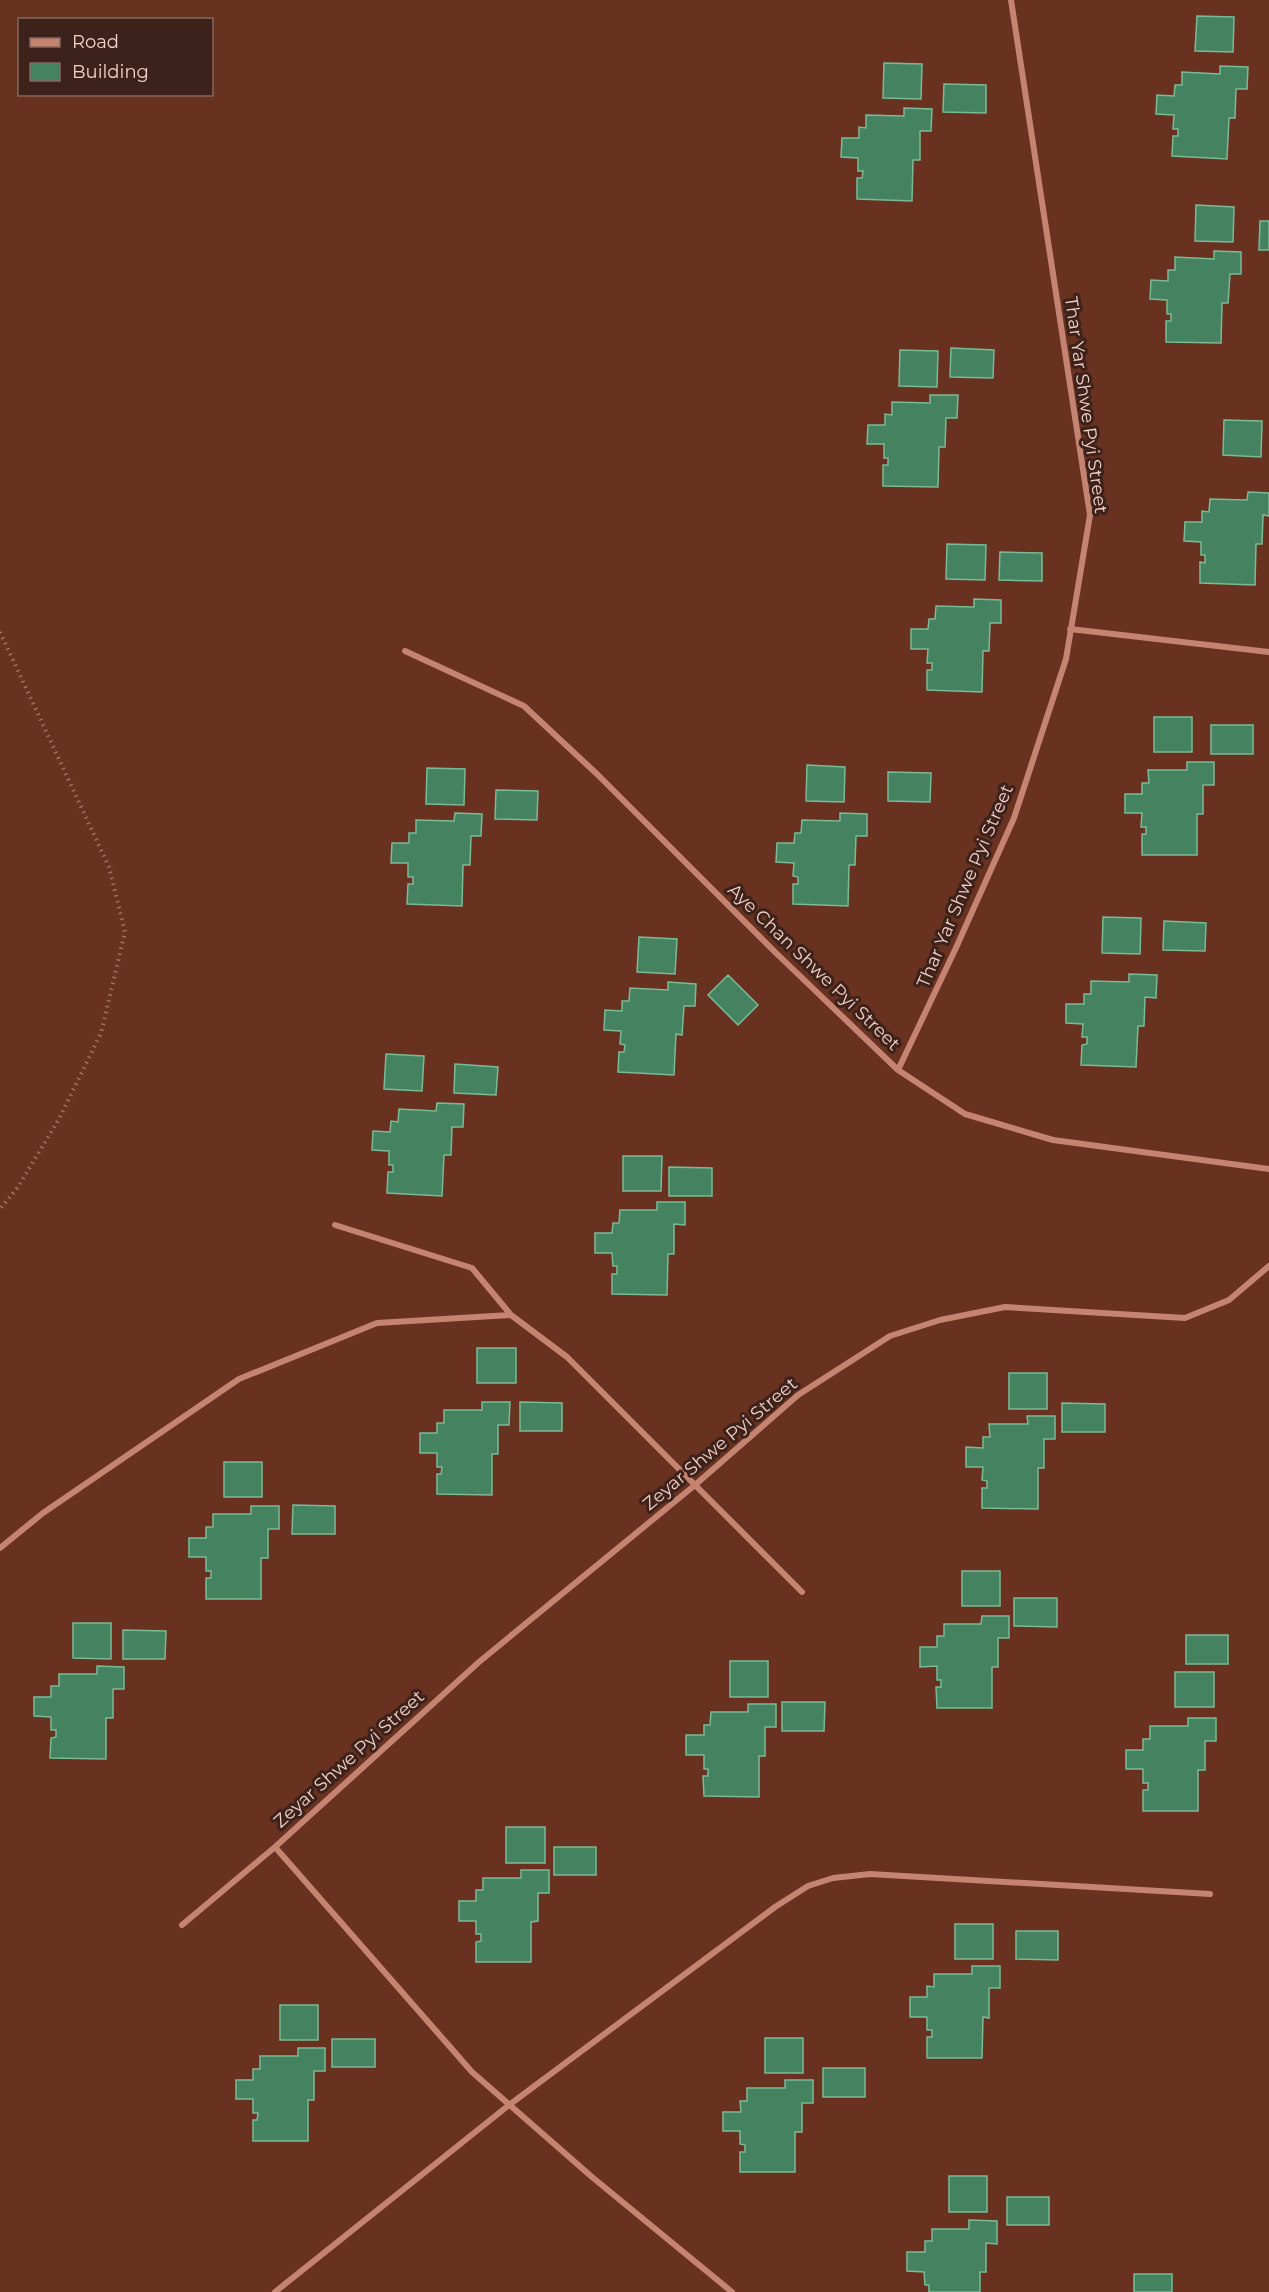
<svg xmlns="http://www.w3.org/2000/svg" width="1269" height="2292" font-family="Montserrat,sans-serif">
	<rect width="100%" height="100%" fill="#683120"/>
	<path fill="#448260" stroke="#7bba96" stroke-width="1.5" d="M1197 16 1234 17 1233 52 1195 51Z
		M884 63 922 64 921 99 883 98Z
		M1220 66 1248 67 1247 89H1236L1235 118H1229L1227 159 1172 156 1173 136H1178V129H1173L1174 115 1156 114 1157 95 1174 96 1175 85H1182V72L1220 74Z
		M944 84 986 85V113L943 112Z
		M904 108 932 109 931 131H920V160H913L912 201 857 199V178H862L863 171H858V158L841 157 842 138H859V127L866 128V115L904 116Z
		M1196 205 1234 207 1233 242 1195 241Z
		M1260 221H1269V250H1259Z
		M1214 251 1241 252V274H1230L1228 303H1222L1221 343 1166 342V321H1171V314H1167V300L1150 299 1151 280 1168 281V270H1175V257L1214 259Z
		M951 348 994 350 993 378 950 377Z
		M900 350 938 351 937 387 899 386Z
		M930 395H958L957 418H946L945 447H939L938 487 883 486V465H888V458H884V444H867L868 425H885V414L892 415V402L930 403Z
		M1224 420 1262 421 1261 457 1223 455Z
		M1248 492 1269 493V516L1263 515 1262 544H1256L1255 585 1200 583V562L1205 563V555H1201V542L1184 541 1185 522H1202V511L1209 512 1210 499 1247 500Z
		M947 544 986 545 985 580 946 579Z
		M1000 552 1042 553V581L999 580Z
		M974 599 1001 600V623H990L989 651H983L982 692 927 690V670H932V663H927L928 649H911V629H928L929 619H935L936 606 974 607Z
		M1154 717H1192V752H1154Z
		M1211 725H1253V754H1211Z
		M1187 762H1214V785H1203V814H1197V855H1142V834H1146V827H1141L1142 813H1125V794H1142V783H1149L1148 770H1187Z
		M807 765 845 767 844 802 806 801Z
		M427 768 465 769 464 805 426 804Z
		M888 772 931 773 930 802 888 801Z
		M496 790 538 791 537 820 495 819Z
		M455 813 482 814 481 836H471L470 865H463L462 906 407 904 408 884H413V877H408V863H391L392 843H409V833H416V820L454 821Z
		M840 813 867 814V836H856L855 865H849L848 906 793 904V884H798V877L793 876 794 863 776 862 777 843H794L795 833H801L802 820 840 821Z
		M1103 917 1141 918 1140 954 1102 953Z
		M1164 921 1206 923 1205 951 1163 950Z
		M639 937 677 939 675 974 637 972Z
		M1129 974 1157 975 1156 998 1145 997 1144 1026H1138L1136 1067 1081 1065 1082 1045 1087 1044V1037H1082L1083 1024 1066 1023V1004H1084V994H1091V981L1129 982Z
		M728 975 758 1005 738 1025 708 995Z
		M668 982 696 984 695 1006H684L682 1035 676 1034 674 1075 618 1072 619 1052H624L625 1045 620 1044 621 1031 604 1030 605 1010 622 1011V1001H629L630 988 668 990Z
		M386 1054 424 1056 422 1091 384 1089Z
		M455 1064 498 1067 496 1095 454 1093Z
		M437 1103 464 1104 463 1127H452L451 1155H444L442 1196 387 1193 388 1172H393V1165H389V1151L372 1150 373 1131 390 1132 391 1121 398 1122 399 1109 436 1111Z
		M623 1156H662L661 1191H623Z
		M669 1167 712 1168V1196H669Z
		M657 1202H685V1225L674 1224V1254H668L667 1295 612 1294V1274H617V1266H613L612 1253H595V1233H612L613 1223H619L620 1210H657Z
		M477 1348H516V1383H477Z
		M1009 1373H1047V1409H1009Z
		M482 1402H510L509 1425H498V1454H492V1495L437 1494V1474H441L442 1467H437V1453H420V1433H437V1423H444V1410H482Z
		M520 1402 562 1403V1431H520Z
		M1062 1403 1105 1404V1432H1062Z
		M1027 1416H1055V1439H1044V1468H1038V1509L982 1508V1488H987V1481L982 1480 983 1467H966V1447L983 1448V1437H990L989 1424H1028Z
		M224 1462H262V1497H224Z
		M293 1505 335 1506V1534H292Z
		M251 1506H279V1529H268V1558H261V1599H206V1578H211V1571H206V1557H189V1538H206V1527H213V1514H251Z
		M962 1571H1000V1606H962Z
		M1014 1598H1057V1627L1014 1626Z
		M982 1616H1009V1638H998V1667H992V1708H937L936 1687H941V1680H937V1666L920 1667V1647H937V1636H944V1624H981Z
		M73 1623H111V1659L73 1658Z
		M123 1630 166 1631 165 1659H123Z
		M1186 1635H1228V1664H1186Z
		M730 1661H768V1697H730Z
		M97 1666 124 1667V1689H113V1718H106V1759L50 1758 51 1738 56 1737V1730H51V1717L34 1716V1697H51V1686H59V1674H97Z
		M1175 1672H1214V1707H1175Z
		M782 1702H825L824 1731H782Z
		M748 1704H776V1727H765V1756H759V1797L704 1796 703 1776H708V1769H704V1755H686V1735H704V1725H710L711 1712H748Z
		M1188 1718H1216V1741H1205V1770H1198V1811H1143V1790H1148V1783H1143V1769H1126V1750H1143V1739H1150V1726H1188Z
		M506 1827H545V1863H506Z
		M554 1847H596V1875H554Z
		M521 1870H549V1893H538V1921L531 1922V1962H476V1942L481 1941V1934H476V1921H459V1901H476V1890H483V1878H521Z
		M955 1924H993V1959H955Z
		M1016 1931H1058V1960L1016 1959Z
		M972 1966H1000V1988H989V2018L983 2017 982 2058H927V2037H932V2030H927V2017H910V1997H927V1986L934 1987V1974H972Z
		M280 2005H318V2040H280Z
		M765 2038H803V2073H765Z
		M332 2039H375V2067H332Z
		M298 2048H325V2071H314V2100H308V2141H253V2120H257L258 2113H253V2099H236V2080H253V2069H260V2056H298Z
		M823 2068H865V2097H823Z
		M785 2080H813V2103H802V2132H795V2172H740V2152H745V2145L740 2144V2131H723V2112H741L740 2101H747V2088H785Z
		M949 2176H987V2212H949Z
		M1007 2197H1049V2225H1007Z
		M969 2220 997 2221V2244L986 2243V2272H980V2292H929V2285H925L924 2272 907 2271V2252H925V2241H932V2229H969Z
		M1134 2274H1172V2292H1134Z"/>
	<g fill="none" stroke-linecap="round" stroke-linejoin="round">
		<path stroke="#a07162" stroke-width="4" stroke-dasharray="1.5 4.5" stroke-linecap="butt" d="M0 632 109 867 125 932 101 1033 59 1119 18 1187 0 1209"/>
		<path stroke="#c48471" stroke-width="6" d="M1070 629 1269 652
			M405 651 524 706 598 775 776 953 898 1070 965 1114 1053 1140 1269 1169
			M898 1070 955 950 1014 818 1066 659 1090 515 1011 0
			M335 1225 472 1268 511 1315
			M0 1548 43 1513 239 1379 377 1323 511 1315 567 1357 802 1592
			M275 1847 479 1662 695 1485 798 1395 890 1336 940 1320 1005 1307 1185 1318 1229 1300 1269 1266
			M182 1925 275 1847 472 2072 592 2177 732 2292
			M275 2292 509 2105 775 1907 808 1886 833 1878 870 1874 1210 1894"/>
	</g>
	<g text-anchor="middle" stroke-width="6" stroke-linejoin="round" paint-order="stroke">
		<g font-size="18" fill="#f3d0c5" stroke="#3c221a">
			<text transform="translate(1086 405) rotate(82)" y="6">Thar Yar Shwe Pyi Street</text>
			<text transform="translate(965 886) rotate(-67)" y="6">Thar Yar Shwe Pyi Street</text>
			<text transform="translate(814 967) rotate(44)" y="6">Aye Chan Shwe Pyi Street</text>
			<text transform="translate(720 1444) rotate(-40)" y="6">Zeyar Shwe Pyi Street</text>
			<text transform="translate(349 1759) rotate(-42)" y="6">Zeyar Shwe Pyi Street</text>
		</g>
	</g>
	<rect x="18" y="18" width="195" height="78" fill="#3c221a" stroke="#85685e" stroke-width="1.5"/>
	<rect x="30" y="38" width="30" height="9" fill="#c48471" stroke="#85685e" stroke-width="1.5"/>
	<text x="72" y="48" font-size="18" fill="#f3d0c5">Road</text>
	<rect x="30" y="63" width="30" height="18" fill="#448260" stroke="#85685e" stroke-width="1.5"/>
	<text x="72" y="78" font-size="18" fill="#f3d0c5">Building</text>
</svg>
